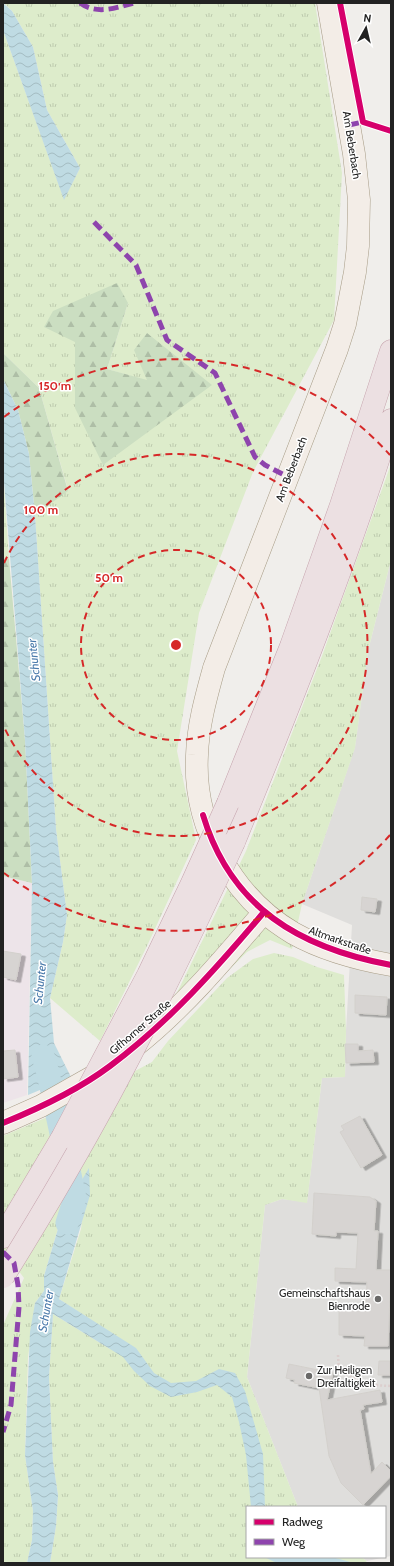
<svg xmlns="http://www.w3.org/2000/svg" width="394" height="1566" font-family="Cabin,sans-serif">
	<defs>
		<pattern id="grass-tufts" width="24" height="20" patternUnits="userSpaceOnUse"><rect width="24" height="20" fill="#ddeccb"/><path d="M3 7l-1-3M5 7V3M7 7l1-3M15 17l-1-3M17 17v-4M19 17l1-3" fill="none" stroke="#bdcaae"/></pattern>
		<pattern id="forest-firs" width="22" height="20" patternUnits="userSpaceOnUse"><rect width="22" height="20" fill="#cbdec1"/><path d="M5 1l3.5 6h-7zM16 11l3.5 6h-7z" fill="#aebea6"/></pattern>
		<pattern id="water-waves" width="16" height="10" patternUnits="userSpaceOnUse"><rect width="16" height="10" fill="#bfdbe3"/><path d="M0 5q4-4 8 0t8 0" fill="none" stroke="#a4bcc2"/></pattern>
		<filter id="shadow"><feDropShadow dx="4.5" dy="2.5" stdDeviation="0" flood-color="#0004"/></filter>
	</defs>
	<rect width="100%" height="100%" fill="#f0eeeb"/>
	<path fill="#dfdedc" d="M391 560V1556L367 1561 361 1557H385V1507H298L247 1377 265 1205 282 1199 307 1202 322 1078 345 1077 346 1031 352 925 302 904 355 747 368 651Z"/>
	<path fill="#ede4e9" d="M3 876 32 883 27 1095 3 1103Z"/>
	<path fill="url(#grass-tufts)" fill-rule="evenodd" d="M4 3H315L342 173 334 320 253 472 199 613 177 751 196 840 147 946 100 1041 50 998 63 942 67 915 56 829 35 515 68 490 39 388 3 353V30L64 199 80 168 47 110 33 47 12 11ZM128 303 107 369 148 381 75 408V342Z
		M391 464V560L368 651 355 748 302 904 292 949 270 940 247 952 175 1023 153 1042 246 851 322 656Z
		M3 470 9 559 3 558Z
		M274 953 293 957 317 967 344 975 346 1031 345 1077 322 1078 307 1203 282 1199 265 1205 247 1377 298 1507H247V1557H361L367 1561 364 1563H50L56 1526 58 1495 53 1462 49 1377 53 1314 110 1349 112 1334 59 1299 81 1229 89 1169 68 1203 60 1222 44 1276V1291L35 1303 28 1358 25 1455 33 1511 32 1540 27 1563H3V1325L24 1278 3 1250V1136L52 1115 152 1062 168 1041 227 978 253 959Z"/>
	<path fill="url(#forest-firs)" d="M117 283 128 303 107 369 147 380 134 350 147 333 212 385 103 465 75 408V342L44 327 53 311Z
		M3 353 39 388 68 491 35 515 29 454 18 410 3 379Z
		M3 558 9 559 25 740 32 883 3 876Z"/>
	<path fill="url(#water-waves)" d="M3 3 12 11 33 47 47 110 80 168 64 200 3 30Z
		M3 379 18 410 29 454 35 515 56 829 67 915 63 942 50 998 54 1043 71 1077 28 1095 32 883 25 740 3 470Z
		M89 1168 90 1195 59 1299 136 1348 154 1373 171 1383 196 1381 219 1369 235 1373 245 1391 263 1454 265 1507H251L246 1455 239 1422 232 1397 217 1385 197 1392 171 1397 150 1386 134 1371 123 1357 53 1314 49 1377 53 1462 58 1495 56 1526 50 1563H27L32 1540 33 1511 25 1455 30 1332 35 1303 44 1291V1276L60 1222 68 1203Z
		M264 1557H332L354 1563H277Z"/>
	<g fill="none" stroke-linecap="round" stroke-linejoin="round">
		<path stroke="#bfdbe3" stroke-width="23" d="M43 1056 48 1073 75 1198 67 1223"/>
	</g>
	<path fill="#d7d4d2" stroke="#d3d0cc" filter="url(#shadow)" d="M362 897 377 899 375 912 361 910Z
		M3 951 21 954 16 980 3 977Z
		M355 995 387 997 386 1015 355 1013Z
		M345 1044H358V1051L373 1050 374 1062 346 1063Z
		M15 1050 18 1077 3 1079V1051Z
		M360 1116 382 1155 361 1168 340 1132 344 1130 341 1126Z
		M314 1193 370 1197 376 1201 374 1231H378L376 1270H391L388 1346H364L365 1336 339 1335V1309L366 1310 367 1282 335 1281V1268L356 1269 358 1233 336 1232V1236L312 1234Z
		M379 1361H390V1375H378Z
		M289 1364 333 1373 327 1400 380 1390 382 1402 363 1405 364 1409 360 1410 371 1474 382 1462 391 1471V1476L363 1505 341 1483 329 1456 319 1388 294 1383 295 1380 286 1378Z"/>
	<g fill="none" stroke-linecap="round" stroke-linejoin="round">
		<defs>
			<path id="major" d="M328 3 354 154 359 200 358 246 355 272 345 324 337 349 214 668C206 697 198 725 197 755 193 826 232 897 293 933 323 950 357 959 391 965
				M135 1046C184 1007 224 959 264 912
				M3 1123 41 1106 101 1072"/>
			<path id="highway" d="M228 803 291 646 341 505 391 351
				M234 842C291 703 346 564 391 420
				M3 1237 62 1138"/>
		</defs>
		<use href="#major" stroke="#a79c86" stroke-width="23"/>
		<use href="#highway" stroke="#c5a2ac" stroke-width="23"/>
		<path stroke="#dccecd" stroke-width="2.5" stroke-dasharray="2 2" stroke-linecap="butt" d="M338 1355 339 1371 372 1385 391 1386"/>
		<use href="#major" stroke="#f3ede7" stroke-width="22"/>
		<use href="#highway" stroke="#ece0e2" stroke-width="22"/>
		<defs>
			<path id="highway-bridge" d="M62 1138 148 975 192 883 228 803
				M3 1277C41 1216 77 1155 111 1092 155 1010 195 926 234 842"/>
		</defs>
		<use href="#highway-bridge" stroke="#c5a2ac" stroke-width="23" stroke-linecap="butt"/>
		<use href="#highway-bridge" stroke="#ece0e2" stroke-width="22"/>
		<path stroke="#8e44ad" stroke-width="5" stroke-dasharray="10 5" stroke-linecap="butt" d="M80 3C97 15 115 8 134 3
			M349 125 363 122 366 123
			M94 222 136 265 167 340 215 373 255 457 265 465 288 477
			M3 1252 14 1263 18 1285 19 1307 11 1405 3 1432"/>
		<defs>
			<path id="cycleway" d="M340 3 363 122 391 131
				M203 815C231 908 300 948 391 965
				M3 1123C40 1108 78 1090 110 1066 169 1022 217 968 264 912"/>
		</defs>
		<use href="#cycleway" stroke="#fff" stroke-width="8"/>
		<use href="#cycleway" stroke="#d6006c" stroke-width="6"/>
	</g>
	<g fill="none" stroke="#d62828" stroke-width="2" stroke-dasharray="7 5">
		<circle cx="176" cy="645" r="95"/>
		<path d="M4 563A191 191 0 1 1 4 727"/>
		<path d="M390 835A286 286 0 0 1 4 873M4 417A286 286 0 0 1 390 455"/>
	</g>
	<g fill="#6a6968" stroke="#fff" stroke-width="1.5">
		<circle cx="378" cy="1299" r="4"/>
		<circle cx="309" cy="1376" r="4"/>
	</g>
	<g text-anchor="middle" stroke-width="3" stroke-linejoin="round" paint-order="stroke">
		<g font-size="11" fill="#222" stroke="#fff">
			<text transform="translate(352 145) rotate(81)" y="4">Am Beberbach</text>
			<text transform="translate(291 469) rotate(-69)" y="4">Am Beberbach</text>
			<text transform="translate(340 940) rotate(19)" y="4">Altmarkstraße</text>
			<text transform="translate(140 1027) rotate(-41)" y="4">Gifhorner Straße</text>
		</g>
		<g font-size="11" fill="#222" stroke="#fff" text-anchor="end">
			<text x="370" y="1297">Gemeinschaftshaus<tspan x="370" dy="13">Bienrode</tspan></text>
			<text x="317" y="1374" text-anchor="start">Zur Heiligen<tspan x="317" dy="13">Dreifaltigkeit</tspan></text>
		</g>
		<g font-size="12" font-style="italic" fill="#4a7aab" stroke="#fff">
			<text transform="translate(34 660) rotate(-96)" y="4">Schunter</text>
			<text transform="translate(40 983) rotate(-84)" y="4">Schunter</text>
			<text transform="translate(46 1311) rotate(-80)" y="4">Schunter</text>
		</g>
	</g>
	<circle cx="176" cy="645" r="6" fill="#d62828" stroke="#fff" stroke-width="2"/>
	<g font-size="12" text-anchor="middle" font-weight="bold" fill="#d62828" stroke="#fff" stroke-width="3" stroke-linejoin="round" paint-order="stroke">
		<text x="55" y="390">150 m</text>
		<text x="41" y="514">100 m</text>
		<text x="109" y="582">50 m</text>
	</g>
	<rect width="394" height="1566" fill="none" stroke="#222222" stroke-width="8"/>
	<rect x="246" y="1506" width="140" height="52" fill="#ffffff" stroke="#a7a7a7"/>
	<rect x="254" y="1519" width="20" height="6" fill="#d6006c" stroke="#a7a7a7"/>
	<text x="282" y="1526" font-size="12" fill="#222222">Radweg</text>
	<rect x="254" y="1539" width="20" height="6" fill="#8e44ad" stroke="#a7a7a7"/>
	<text x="282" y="1546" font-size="12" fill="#222222">Weg</text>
	<g transform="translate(366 28) rotate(8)" stroke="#ffffff" stroke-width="3" paint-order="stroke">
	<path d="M0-3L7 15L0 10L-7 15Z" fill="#222222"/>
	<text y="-6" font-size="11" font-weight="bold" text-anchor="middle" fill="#222222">N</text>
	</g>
</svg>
